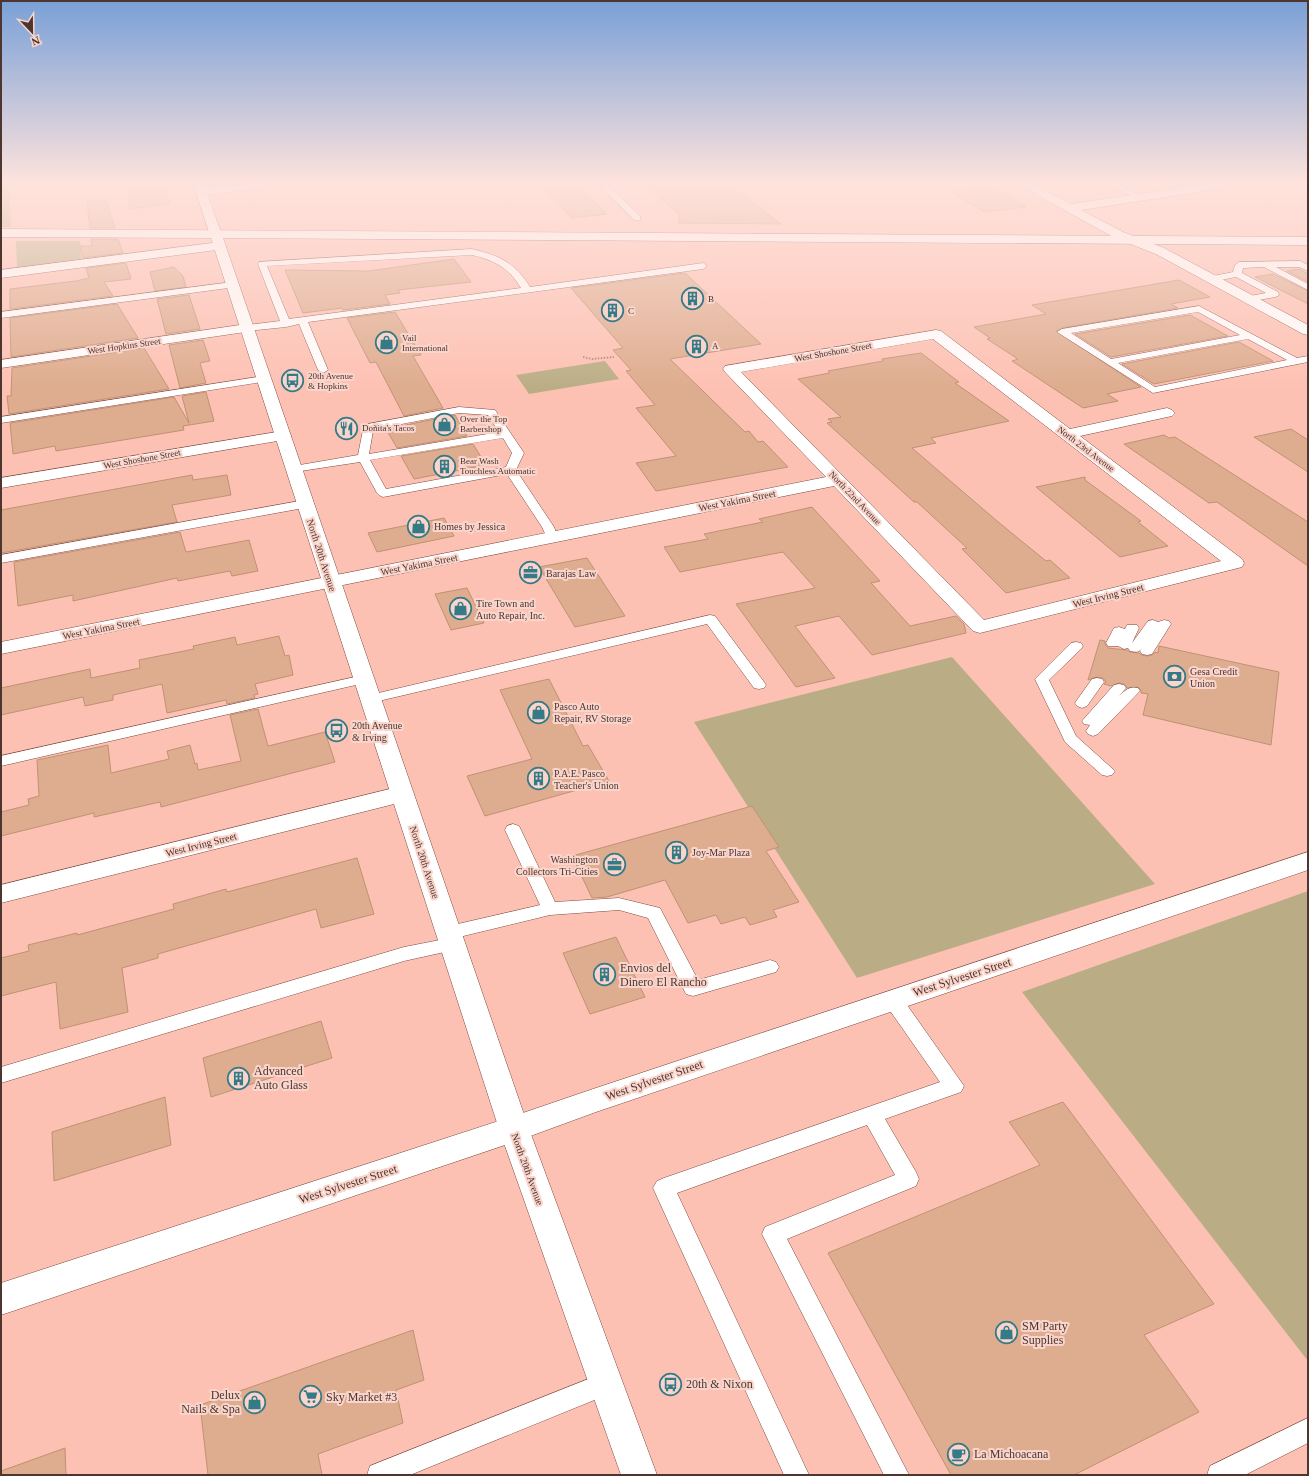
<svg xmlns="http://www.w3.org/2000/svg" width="1309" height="1476" font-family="'Times New Roman',serif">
	<rect width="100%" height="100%" fill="#fdc1b3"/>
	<path fill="#baad85" d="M1 183H9L11 227H1Z
		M16 241H80L81 259 17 267Z
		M605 361 619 379 529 394 516 375Z
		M952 657 1155 884 857 978 694 722Z
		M1308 891V1361L1022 992Z"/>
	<path fill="#deac8e" stroke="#c19173" d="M126 183H164L169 204 130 209Z
		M538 183H575L607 214 572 218Z
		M643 183H728L781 224 679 223V214Z
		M989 186 1020 203 1026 207 985 212 950 192Z
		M106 200 115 228H90L87 202Z
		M91 239H118L123 253 83 258 80 246H92Z
		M454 259 471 282 398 290 400 293 385 295 390 304 343 310 342 308 303 313 285 270 369 271Z
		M126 263 131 279 104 282 113 296 10 309V289L76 281 89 278 86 268Z
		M174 267 183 276 186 287 155 291 150 272Z
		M1299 269 1308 274V282L1287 271Z
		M685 273 761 344 670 359 745 432 749 431 758 442 763 441 788 467 656 491 636 463 676 456 636 408 655 405 626 371 631 370 613 350 623 348 571 288Z
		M1273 274 1308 291V304L1255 277Z
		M1179 280 1210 297 1171 304 1178 308 1062 328 1056 331 1141 387 1107 394 1118 401 1083 408 1012 361 1018 359 987 339 990 338 974 327 1046 314 1032 305Z
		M189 295 200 329 166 334 157 299Z
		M117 304 138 338 11 357 10 318Z
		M395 312 421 355 413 356 443 408 404 416 376 362 370 363 347 318Z
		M1190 315 1228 336 1111 357 1075 334Z
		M203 340 210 361 200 363 206 383 180 388 169 345Z
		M1239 342 1273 361 1154 384 1122 364Z
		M144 348 169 389 9 414 7 396H11L12 368Z
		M921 353 959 382 955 383 1009 421 931 438 936 443 912 448 997 521 1046 561 1050 560 1070 578 1006 593 962 549 967 548 917 502H914L827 423 832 422 828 419 841 417 798 379 830 373 828 371 883 361 882 359Z
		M206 392 214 421 183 426 184 430 56 451 55 446 13 454 10 423 174 397 189 423 182 396Z
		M455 415 467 436 397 448 386 429Z
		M1291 429 1308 440V472L1254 437Z
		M1164 435 1169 438 1175 437 1308 522V566L1217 502 1209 503 1124 444Z
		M473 444 486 465 414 479 401 456Z
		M192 475 193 480 227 475 231 495 172 505 177 522 1 553V510Z
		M1085 477V480L1141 521 1138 522 1168 546 1120 557 1036 487Z
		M812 507 880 581 871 583 910 626 956 616 964 624 966 633 872 655 839 616 795 626 835 678 796 687 736 604 815 588 783 552 680 572 664 547 708 539 704 534 763 522 759 519Z
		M444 518 454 536 377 552 368 533Z
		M180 532 186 552 249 540 258 571 232 576 230 571 178 581 177 578 73 601V595L18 606 14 562Z
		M587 558 625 616 575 627 539 567Z
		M467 588 484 623 451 630 435 594Z
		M279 636 285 656 289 655 293 675 255 684 258 694 254 695 255 698 227 704 226 700 167 713 162 684 113 695V700L85 706 83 697 1 715V688L90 669 91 678 140 668 139 660 194 649 193 646 235 637 237 645Z
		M1100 640 1105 641V644L1108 648 1127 650 1130 652 1139 653 1142 655 1147 656 1152 655 1155 652 1158 653 1159 646 1279 672 1271 745 1143 715 1148 694 1141 693V690L1138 687 1127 688 1124 684 1119 683 1111 686 1104 684 1106 682 1103 678 1097 677 1088 680Z
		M549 679 583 746 588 745 609 781 485 816 467 776 532 759 500 690Z
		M258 709 268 746 325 732 335 762 161 807 160 802 94 817V813L1 836V812L29 805 28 799 39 796 37 760 108 745 111 773 169 759 167 751 190 745 195 764 197 763 198 770 241 761 230 715Z
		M752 806 779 847 766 851 799 902 773 910 777 917 750 925 745 917 721 924 716 915 688 923 665 880 607 897 592 898 572 856Z
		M357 858 374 914 321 928 316 909 158 954V958L122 968 128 1012 60 1029 56 982 1 996V958L29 951 28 945 77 933V935L174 909 173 904 226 889 227 892Z
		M616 937 645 997 590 1014 563 953Z
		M321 1021 332 1058 211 1097 203 1058Z
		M165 1097 171 1145 54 1181 52 1132Z
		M1063 1102 1214 1304 1144 1335 1199 1412 1074 1475H951L828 1253 1040 1165 1009 1122Z
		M413 1330 424 1380 396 1390 403 1423 318 1454 322 1475H208L200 1405Z
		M65 1448 66 1475H1V1471Z"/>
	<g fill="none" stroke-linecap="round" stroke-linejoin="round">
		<defs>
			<path id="lane" d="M598 183H606L640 216V220H634Z
				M1106 183H1116L1144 197 1140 199H1137Z
				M472 249C500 256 514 262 530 287L703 263 707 266 703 269 308 322 328 370 323 373 318 370 299 324 286 327 247 331 242 328 247 325 280 321 258 264 259 262ZM472 255C494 260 509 268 521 288L289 319 267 266Z
				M1300 261 1308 265V271L1299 267H1276L1308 284V290L1264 267 1243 268 1242 273 1278 292 1279 294 1278 296 1275 297 1248 302 1245 301 1243 299 1245 297 1266 293 1236 277 1211 282 1207 279 1208 277 1233 272 1235 265 1239 262Z
				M233 282 237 285 236 287 1 318V312Z
				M1199 306 1297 358 1308 356V362L1153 393 1057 332 1062 329ZM1198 312 1240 335 1111 359 1071 333ZM1248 339 1287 360 1155 387 1118 363Z
				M264 376 268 377 269 379 268 381 1 423V417Z
				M459 407 495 410 524 453 516 470 554 527 558 537 556 540H548L542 527 507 474 383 497 379 495 377 493 360 462 294 472 290 471 288 469 290 467 294 466 358 455 363 430 368 424ZM459 413 488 415 499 432 369 454 373 431 376 429ZM503 438 512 453 506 467 386 489 370 460Z
				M305 500 309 501 311 504 309 507 1 563V555Z
				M710 615 715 616 764 682 766 685 764 688 759 689 754 688 707 624 370 703 365 702 363 699 365 696 370 695Z
				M1153 620 1158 622 1164 620 1169 621 1171 624 1152 654 1147 655 1142 654 1140 651 1142 648C1139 653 1135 652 1130 651L1128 648 1124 649 1118 646H1108L1106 643 1114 628 1119 627 1125 629 1127 625H1137L1139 628 1132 643 1148 621Z
				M1076 642 1081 643 1083 646 1081 649 1049 680 1076 736 1115 771 1112 775 1107 776 1102 775 1065 742 1035 679 1071 643Z
				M364 675 369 676 371 679 369 682 1 766V756Z
				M1097 678 1102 679 1104 682 1087 706 1082 708 1077 706 1075 703 1077 700 1092 679Z
				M1119 684 1124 685 1126 688 1119 696C1126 690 1129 686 1138 688L1140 691 1098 734 1093 736 1088 734 1086 731 1090 725 1084 724 1082 721 1114 685Z
				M513 824 519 826 521 830 555 902 619 898 660 908 698 980 770 960 776 962 779 967 776 972 693 996 686 994 648 918 619 910 550 915 455 938 458 939 461 944 458 949 404 961 1 1083V1067L404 947 445 939 443 938 440 933 443 928 449 926 540 905 505 830 507 826Z
				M893 993 900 995 964 1086 961 1092 885 1119 916 1172 919 1179 916 1186 787 1239 909 1475H884L762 1234 765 1227 895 1175 867 1125 677 1193 809 1475H784L653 1188 657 1181 664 1178 940 1082 886 1005 884 1000 886 995Z
				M606 1372 614 1376 618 1384 614 1392 410 1475H367L370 1466Z
				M1308 1418V1443L1245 1475H1207L1210 1466Z"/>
			<path id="street" d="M252 183H287L282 186 201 195 195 192 201 189Z
				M1018 183H1031L1071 204 1214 183H1241L1236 186 1081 210 1123 232 1164 248 1308 325V335L1303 334 1156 254 1115 238 1019 185Z
				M220 242 224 243 226 246 224 249 1 278V270Z
				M247 324 252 325 254 328 252 331 1 368V360Z
				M936 330 941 331 1070 429 1167 408 1172 410 1175 413 1172 416 1080 436 1242 559 1244 563 1242 567 980 633 973 631 834 486 1 654V642L826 477 725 372 723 369 725 366ZM933 339 1221 561 984 620 741 372Z
				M283 431 289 433 291 436 289 439 1 488V478Z
				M402 786 410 788 414 794 410 800 1 903V885Z"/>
			<path id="secondary" d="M193 183H203L222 235 220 238H212L210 235Z
				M1308 852V870L596 1112 514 1142 1 1315V1283L514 1116 593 1089Z"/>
			<path id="primary" d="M1 229 1308 237V245L223 238 529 1129 657 1475H621L499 1129 211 238 1 237Z"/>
		</defs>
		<use href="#lane" stroke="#7d4a40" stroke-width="1"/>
		<use href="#street" stroke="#7d4a40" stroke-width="1"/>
		<use href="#secondary" stroke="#7d4a40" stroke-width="1"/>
		<use href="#primary" stroke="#7d4a40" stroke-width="1"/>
		<path stroke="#b5887e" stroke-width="2" stroke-dasharray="1.5 1.5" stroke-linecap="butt" d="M583 357 592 359 614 357"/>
		<use href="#lane" fill="#fff" fill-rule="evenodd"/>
		<use href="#street" fill="#fff" fill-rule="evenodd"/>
		<use href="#secondary" fill="#fff" fill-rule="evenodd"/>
		<use href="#primary" fill="#fff" fill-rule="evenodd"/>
	</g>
	<linearGradient id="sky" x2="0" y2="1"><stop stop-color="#79a0d7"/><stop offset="0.47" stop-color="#fee3dd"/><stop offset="1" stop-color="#fee3dd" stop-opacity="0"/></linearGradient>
	<rect width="1309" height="390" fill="url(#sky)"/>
	<defs>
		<symbol id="building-ring" viewBox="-11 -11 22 22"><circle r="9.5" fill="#f9d5cc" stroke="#357a87" stroke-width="1.5"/><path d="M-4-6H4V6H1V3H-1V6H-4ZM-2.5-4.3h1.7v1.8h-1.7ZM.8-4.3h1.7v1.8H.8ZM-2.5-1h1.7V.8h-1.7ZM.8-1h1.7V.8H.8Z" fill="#357a87"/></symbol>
		<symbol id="shop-ring" viewBox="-11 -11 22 22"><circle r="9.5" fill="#f9d5cc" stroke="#357a87" stroke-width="1.5"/><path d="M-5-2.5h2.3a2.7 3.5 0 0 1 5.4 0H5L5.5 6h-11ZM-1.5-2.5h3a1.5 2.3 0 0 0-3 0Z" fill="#357a87"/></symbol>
		<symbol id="bus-ring" viewBox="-11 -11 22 22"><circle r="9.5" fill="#f9d5cc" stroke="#357a87" stroke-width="1.5"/><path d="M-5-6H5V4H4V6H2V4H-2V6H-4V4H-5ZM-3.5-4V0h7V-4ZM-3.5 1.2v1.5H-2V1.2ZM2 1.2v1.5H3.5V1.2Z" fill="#357a87"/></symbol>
		<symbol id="restaurant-ring" viewBox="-11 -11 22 22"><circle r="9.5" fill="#f9d5cc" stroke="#357a87" stroke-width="1.5"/><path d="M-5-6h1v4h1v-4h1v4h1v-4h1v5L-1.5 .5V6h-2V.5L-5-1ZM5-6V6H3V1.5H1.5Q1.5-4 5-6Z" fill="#357a87"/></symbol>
		<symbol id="office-ring" viewBox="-11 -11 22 22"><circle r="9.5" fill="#f9d5cc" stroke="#357a87" stroke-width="1.5"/><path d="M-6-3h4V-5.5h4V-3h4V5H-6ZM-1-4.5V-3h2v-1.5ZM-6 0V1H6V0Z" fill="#357a87"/></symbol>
		<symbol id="bank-ring" viewBox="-11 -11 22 22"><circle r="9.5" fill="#f9d5cc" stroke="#357a87" stroke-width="1.5"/><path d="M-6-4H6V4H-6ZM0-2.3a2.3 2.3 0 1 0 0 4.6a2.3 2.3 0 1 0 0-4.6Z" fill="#357a87"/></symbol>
		<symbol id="supermarket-ring" viewBox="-11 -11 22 22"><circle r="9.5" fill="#f9d5cc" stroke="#357a87" stroke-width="1.5"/><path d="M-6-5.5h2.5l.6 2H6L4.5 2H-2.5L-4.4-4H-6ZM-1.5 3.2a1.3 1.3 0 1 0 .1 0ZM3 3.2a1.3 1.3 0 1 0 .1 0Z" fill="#357a87"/></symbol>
		<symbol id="cafe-ring" viewBox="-11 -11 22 22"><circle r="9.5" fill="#f9d5cc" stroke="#357a87" stroke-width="1.5"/><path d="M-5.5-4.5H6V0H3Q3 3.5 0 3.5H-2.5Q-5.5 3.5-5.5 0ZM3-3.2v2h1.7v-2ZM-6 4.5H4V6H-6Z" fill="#357a87"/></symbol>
	</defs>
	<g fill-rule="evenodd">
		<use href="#building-ring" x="680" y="286" width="25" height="25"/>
		<use href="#building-ring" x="600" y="298" width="25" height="25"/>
		<use href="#shop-ring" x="374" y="330" width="25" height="25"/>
		<use href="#building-ring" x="684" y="334" width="25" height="25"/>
		<use href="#bus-ring" x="280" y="368" width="25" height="25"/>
		<use href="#shop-ring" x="432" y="412" width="25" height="25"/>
		<use href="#restaurant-ring" x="334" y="416" width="25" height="25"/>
		<use href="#building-ring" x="432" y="454" width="25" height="25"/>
		<use href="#shop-ring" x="406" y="514" width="25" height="25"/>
		<use href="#office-ring" x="518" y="560" width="25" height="25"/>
		<use href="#shop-ring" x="448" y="596" width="25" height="25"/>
		<use href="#bank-ring" x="1162" y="664" width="25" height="25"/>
		<use href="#shop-ring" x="526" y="700" width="25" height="25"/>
		<use href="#bus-ring" x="324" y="718" width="25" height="25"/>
		<use href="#building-ring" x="526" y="766" width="25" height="25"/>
		<use href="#building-ring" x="664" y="840" width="25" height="25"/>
		<use href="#office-ring" x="602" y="852" width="25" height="25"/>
		<use href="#building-ring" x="592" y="962" width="25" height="25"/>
		<use href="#building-ring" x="226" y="1066" width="25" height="25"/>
		<use href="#shop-ring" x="994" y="1320" width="25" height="25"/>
		<use href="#bus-ring" x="658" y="1372" width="25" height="25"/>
		<use href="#supermarket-ring" x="298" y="1384" width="25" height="25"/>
		<use href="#shop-ring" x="242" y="1390" width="25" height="25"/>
		<use href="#cafe-ring" x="946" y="1442" width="25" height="25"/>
	</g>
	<g text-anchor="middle" stroke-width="4" stroke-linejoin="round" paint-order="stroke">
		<g font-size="9" fill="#4d3530" stroke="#f9d5cc" text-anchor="start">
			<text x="708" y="302">B</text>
			<text x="628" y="314">C</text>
			<text x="402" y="341">Vail<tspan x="402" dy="10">International</tspan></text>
			<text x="712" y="349">A</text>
			<text x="308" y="379">20th Avenue<tspan x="308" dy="10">&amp; Hopkins</tspan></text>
			<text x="460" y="422">Over the Top<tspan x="460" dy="10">Barbershop</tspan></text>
			<text x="362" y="431">Doñita's Tacos</text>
			<text x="460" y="464">Bear Wash<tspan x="460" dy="10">Touchless Automatic</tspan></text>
		</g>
		<g font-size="9" fill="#4d3530" stroke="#f9d5cc">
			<text transform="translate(124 346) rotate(-8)" y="3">West Hopkins Street</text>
			<text transform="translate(833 352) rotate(-10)" y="3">West Shoshone Street</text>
			<text transform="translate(1086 449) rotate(37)" y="3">North 23rd Avenue</text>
			<text transform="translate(142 459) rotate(-10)" y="3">West Shoshone Street</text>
			<text transform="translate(855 498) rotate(46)" y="3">North 22nd Avenue</text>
		</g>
		<g font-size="10" fill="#4d3530" stroke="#f9d5cc">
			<text transform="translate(737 500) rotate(-11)" y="4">West Yakima Street</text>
			<text transform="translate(322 555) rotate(72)" y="4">North 20th Avenue</text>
			<text transform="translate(419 564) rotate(-11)" y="4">West Yakima Street</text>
			<text transform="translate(1108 595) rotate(-14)" y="4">West Irving Street</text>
			<text transform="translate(101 628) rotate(-11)" y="4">West Yakima Street</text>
			<text transform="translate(201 844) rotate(-14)" y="4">West Irving Street</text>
			<text transform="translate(425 862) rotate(72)" y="4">North 20th Avenue</text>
			<text transform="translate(528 1169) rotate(70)" y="4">North 20th Avenue</text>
		</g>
		<g font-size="10" fill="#4d3530" stroke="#f9d5cc" text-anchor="start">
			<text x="434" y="530">Homes by Jessica</text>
			<text x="546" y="577">Barajas Law</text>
			<text x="476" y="607">Tire Town and<tspan x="476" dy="12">Auto Repair, Inc.</tspan></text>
			<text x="1190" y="675">Gesa Credit<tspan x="1190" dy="12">Union</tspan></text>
			<text x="554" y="710">Pasco Auto<tspan x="554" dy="12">Repair, RV Storage</tspan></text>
			<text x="352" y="729">20th Avenue<tspan x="352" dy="12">&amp; Irving</tspan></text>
			<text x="554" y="777">P.A.E. Pasco<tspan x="554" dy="12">Teacher's Union</tspan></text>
			<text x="692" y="856">Joy-Mar Plaza</text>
			<text x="598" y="863" text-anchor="end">Washington<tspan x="598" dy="12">Collectors Tri-Cities</tspan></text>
		</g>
		<g font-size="12" fill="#4d3530" stroke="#f9d5cc" text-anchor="start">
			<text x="620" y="972">Envios del<tspan x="620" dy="14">Dinero El Rancho</tspan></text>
			<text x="254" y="1075">Advanced<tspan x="254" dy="14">Auto Glass</tspan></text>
			<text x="1022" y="1330">SM Party<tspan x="1022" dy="14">Supplies</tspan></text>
			<text x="686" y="1388">20th &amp; Nixon</text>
			<text x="240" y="1399" text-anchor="end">Delux<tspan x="240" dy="14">Nails &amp; Spa</tspan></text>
			<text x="326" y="1401">Sky Market #3</text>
			<text x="974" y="1458">La Michoacana</text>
		</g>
		<g font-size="12" fill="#4d3530" stroke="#f9d5cc">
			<text transform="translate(962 977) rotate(-18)" y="4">West Sylvester Street</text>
			<text transform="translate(654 1080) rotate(-19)" y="4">West Sylvester Street</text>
			<text transform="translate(348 1184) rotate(-18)" y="4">West Sylvester Street</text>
		</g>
	</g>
	<rect width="1309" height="1476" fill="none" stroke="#4d3530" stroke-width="4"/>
	<g transform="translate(32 32) rotate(158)" stroke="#f9d5cc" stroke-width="3" paint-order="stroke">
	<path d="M0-3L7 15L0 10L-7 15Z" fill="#4d3530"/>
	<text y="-6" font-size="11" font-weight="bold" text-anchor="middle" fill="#4d3530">N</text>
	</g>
</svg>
